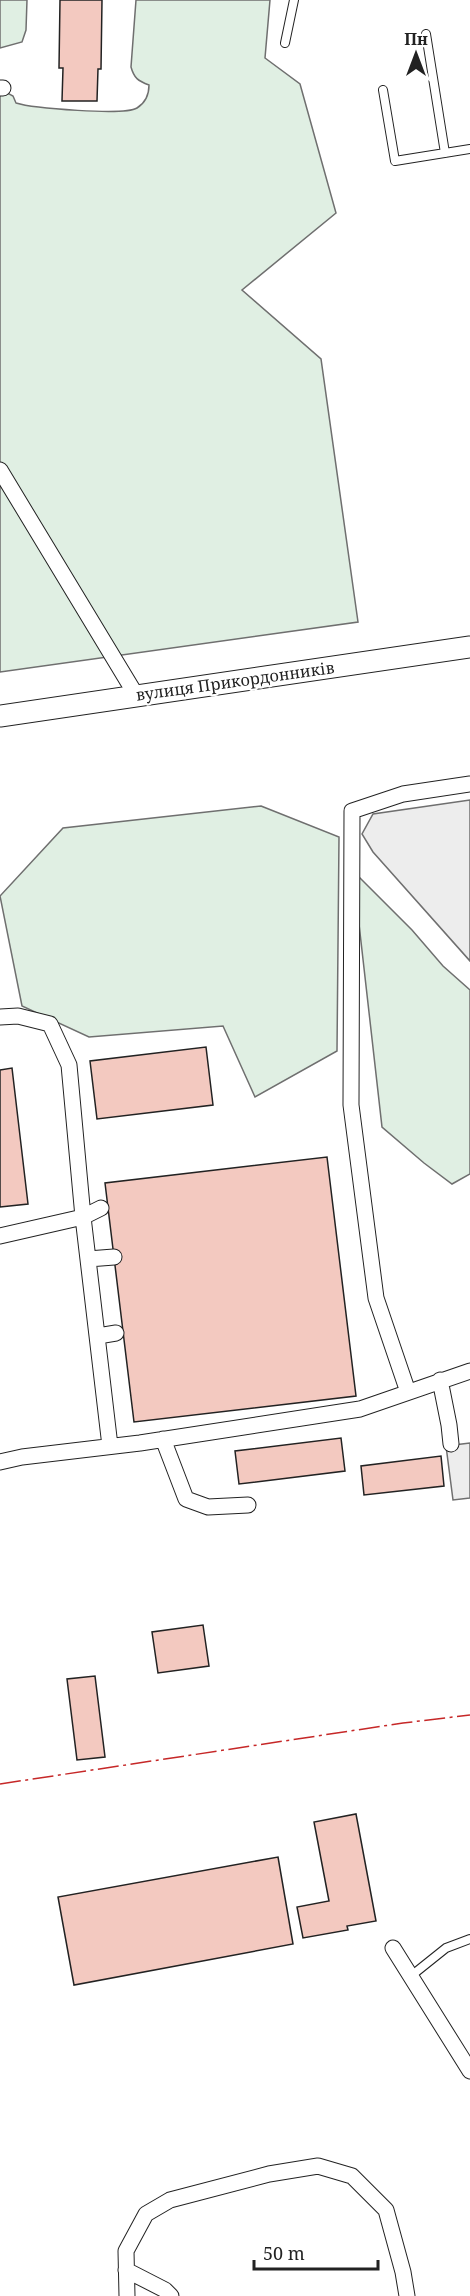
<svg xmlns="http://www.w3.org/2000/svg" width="470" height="2296" font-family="'Noto Serif',serif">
	<rect width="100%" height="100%" fill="#fff"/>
	<path fill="#e0efe3" stroke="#6f6f6f" stroke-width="1.5" d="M0 0H27L26 30 22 42 0 48Z
		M136 0H270L265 58 300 84 336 213 242 290 321 359 358 622 0 672V89L13 96 16 103C32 108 124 116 137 108 145 103 149 94 149 85 138 81 134 78 131 67Z
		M261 806 339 837 337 1051 255 1097 223 1026 89 1037 22 1006 0 896 63 828Z
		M353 871 412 930 443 966 470 990V1174L452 1184 424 1163 382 1127Z"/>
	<path fill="#ededed" stroke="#6f6f6f" stroke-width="1.5" d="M470 800V961L373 852 362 834 373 814Z
		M470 1443V1498L453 1500 446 1446Z"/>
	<path fill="#f3c9c0" stroke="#222" stroke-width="1.5" d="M60 0H102L101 69H98L97 101H62L63 68H59Z
		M206 1047 213 1105 97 1119 90 1061Z
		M12 1068 28 1204 0 1207V1070Z
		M327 1157 356 1396 134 1422 105 1183Z
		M341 1438 345 1471 239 1484 235 1451Z
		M441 1456 444 1486 364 1495 361 1466Z
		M203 1625 209 1666 158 1673 152 1632Z
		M95 1676 105 1757 77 1760 67 1679Z
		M356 1814 376 1921 347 1926 348 1930 303 1938 297 1907 329 1901 314 1822Z
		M278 1857 293 1944 74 1985 58 1897Z"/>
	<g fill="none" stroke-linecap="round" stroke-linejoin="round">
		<defs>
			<path id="lane" d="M426 34 445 153
				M285 43 294 0
				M383 90 395 161 470 149
				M411 1976 446 1948 470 1939"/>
			<path id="street" d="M0 88H3
				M0 470 136 695
				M0 1017 18 1016 50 1024 69 1065 83 1217 0 1236
				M101 1208 83 1217 110 1446
				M88 1259 114 1257
				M98 1336 116 1333
				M440 1380 449 1425 451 1444
				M408 1392 376 1298 351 1105 352 811 403 794 470 784
				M163 1439 186 1499 208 1507 248 1505
				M0 1462 22 1457 140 1443 360 1409 470 1371
				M393 1948 470 2071
				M126 2270 165 2290 171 2296
				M127 2296 126 2251 146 2214 170 2200 269 2174 318 2166 352 2176 386 2210 403 2272 407 2296"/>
			<path id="secondary" d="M0 716 470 647"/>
		</defs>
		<use href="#lane" stroke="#222" stroke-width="10"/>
		<use href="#street" stroke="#222" stroke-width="17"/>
		<use href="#secondary" stroke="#222" stroke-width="23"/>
		<use href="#lane" stroke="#fff" stroke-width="8"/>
		<use href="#street" stroke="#fff" stroke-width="15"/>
		<use href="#secondary" stroke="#fff" stroke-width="21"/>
		<path stroke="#c62828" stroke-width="1.5" stroke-dasharray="21 4.5 3 4.5" stroke-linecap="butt" d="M0 1784 403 1723 470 1715"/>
	</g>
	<g text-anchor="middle" stroke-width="4.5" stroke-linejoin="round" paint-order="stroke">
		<g font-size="16" fill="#222" stroke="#fff">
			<text transform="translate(235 681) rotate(-8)" y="6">вулиця Прикордонників</text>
		</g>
	</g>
	<g transform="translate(416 54)" stroke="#ffffff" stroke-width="4.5" paint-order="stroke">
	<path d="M0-4.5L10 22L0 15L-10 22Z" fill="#222222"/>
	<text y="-9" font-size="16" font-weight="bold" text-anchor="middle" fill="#222222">Пн</text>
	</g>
	<path d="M254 2260v9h124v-9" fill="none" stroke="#222222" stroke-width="3"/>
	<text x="263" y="2260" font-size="18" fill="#222222" stroke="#ffffff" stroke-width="4.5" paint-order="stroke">50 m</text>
</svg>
